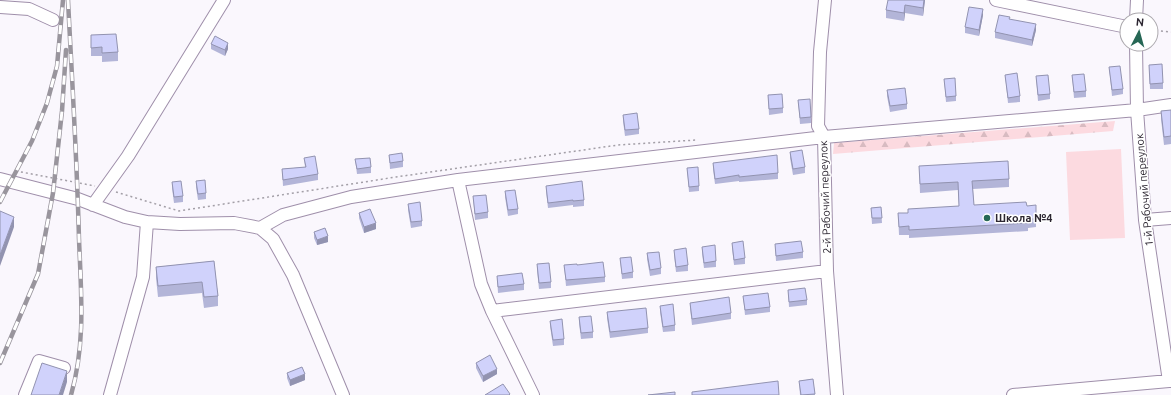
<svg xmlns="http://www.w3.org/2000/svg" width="1171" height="395" font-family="Ubuntu,sans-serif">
	<defs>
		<pattern id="forest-firs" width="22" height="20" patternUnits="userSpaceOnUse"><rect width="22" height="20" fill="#fcdae0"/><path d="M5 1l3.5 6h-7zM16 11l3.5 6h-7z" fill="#d8bbc1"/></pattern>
	</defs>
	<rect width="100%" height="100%" fill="#faf7fd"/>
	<path fill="url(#forest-firs)" d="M1115 121 1113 131 833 154 834 143Z"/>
	<path fill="#fcdae0" d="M1121 149 1125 238 1070 240 1066 152Z"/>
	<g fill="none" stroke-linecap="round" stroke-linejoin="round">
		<defs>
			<path id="minor" d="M825 0 820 52 818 126 824 137 827 271 837 395
				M996 0 1127 27
				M0 7 29 9 53 20
				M1136 20 1137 0
				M1136 44 1137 110 1145 220 1169 381H1171
				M0 179 78 199 125 217 147 222 180 224 234 223 260 228 273 239 293 275 343 395
				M458 180 481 284 492 311 533 395
				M93 205 128 156 224 0
				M1145 220 1171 218
				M260 228 283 215 351 197 458 180 824 137 1137 110 1171 105
				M492 311 827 271
				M25 395 39 361 64 368
				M110 395 143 277 147 222
				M1013 395 1169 381"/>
		</defs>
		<use href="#minor" stroke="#9f8faa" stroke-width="14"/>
		<path stroke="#a39fa7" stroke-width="1.5" stroke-dasharray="2 3" stroke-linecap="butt" d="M1151 30 1171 32
			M16 171 95 186
			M116 192 179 211 396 177 618 145 696 140"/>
		<use href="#minor" stroke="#fff" stroke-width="12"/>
		<defs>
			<path id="rail" d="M68 0C72 80 77 159 79 239 81 292 86 343 71 395
				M0 202 32 141 47 103 57 66 63 0
				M0 363 38 274 53 193 62 111 66 50"/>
		</defs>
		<use href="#rail" stroke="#99959d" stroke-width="4.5"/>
		<use href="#rail" stroke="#fff" stroke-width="3" stroke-dasharray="9" stroke-linecap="butt"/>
	</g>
	<path fill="#b3b5d8" d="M925 0 923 16 905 13 904 21 886 18V10Z
		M983 15 979 36 965 33V27Z
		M1010 19 1036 30 1032 46 995 38V32Z
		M91 35 118 52V61L102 62V56H91Z
		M211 44 228 49 225 56 211 49Z
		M1149 65 1163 83V89H1150Z
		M1109 67 1123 89V94L1112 96Z
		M1005 75 1020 96V102L1008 103Z
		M1072 75 1086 91V97L1074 98Z
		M1036 76 1050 94V99L1038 101Z
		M944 79 956 96V101L946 102Z
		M887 90 907 104V109L890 112 887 96Z
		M768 95 783 108V113L769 115Z
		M798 100 811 117V123L800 124Z
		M1171 110V144L1164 145 1161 119V111Z
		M623 115 639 129V134L625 136 623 121Z
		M790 152 805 167V173L793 175 790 158Z
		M389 155 403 161V167L390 169Z
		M304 158 318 174V180L283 186 282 169 305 167Z
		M355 159 371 167V173L357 174Z
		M713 163 778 173V179L739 182V181L715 184 713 169Z
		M919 166 1009 179V187L973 189 974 205 1027 206 1036 219V227L1028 228V231L909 238V235H899L898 213H908L959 206 958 190 920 193Z
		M687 168 699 186V191L689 192Z
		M196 181 206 193V199L198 200 196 187Z
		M172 182 183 196V202L174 203 172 188Z
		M546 186 584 200V206L573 207V205L548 208 546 191Z
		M505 191 518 209V214L508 216 505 197Z
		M473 196 488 212V218L475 220Z
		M408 204 422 221V226L411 228 408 210Z
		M881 207 882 223 872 224 871 208Z
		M359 213 376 229 364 233 359 218Z
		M314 232 328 242 317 245 314 238Z
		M732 243 745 258V264L734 265 732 248Z
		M775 244 803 252V258L776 261Z
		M702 247 716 261V267L704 268 702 253Z
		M674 250 688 265V271L676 272 674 255Z
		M647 253 661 268V274L650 276 647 259Z
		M620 258 633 272V278L622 279Z
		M214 261 218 296V306L204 308 202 293 158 297 156 278V267Z
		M537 264 551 282V288L539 289 537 270Z
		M564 265H577L605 277V282L566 286Z
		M497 276 524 284V290L498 293Z
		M788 290 807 300V305L789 307Z
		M743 296 770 307V312L745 315Z
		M690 303 731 313V319L692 325 690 308Z
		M660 306 675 325V331L663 332 660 312Z
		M607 312 648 328V333L610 338 607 318Z
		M579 317 593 332V338L581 339 579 323Z
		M550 321 564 339V345L553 346 550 326Z
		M476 363 497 374 483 382 476 368Z
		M287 373 305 380 290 386 287 378Z
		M813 379 815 395H800L799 381Z"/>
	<path fill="#9293b0" d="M924 0H925L923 16V8Z
		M905 5V13L904 21V13Z
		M983 9V15L979 36V30Z
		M1036 24V30L1032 46V40Z
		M228 43V49L225 56V50Z
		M14 217V227L0 266V255Z
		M376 223V229L364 233V227Z
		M328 236V242L317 245V240Z
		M497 369V374L483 382V376Z
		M67 371V382L63 395H59Z
		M305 374V380L290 386V380Z"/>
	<path fill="#d0d2fb" stroke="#9293b0" d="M888 0H924L923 8 905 5 904 13 886 10Z
		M969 7 983 9 979 30 965 27Z
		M999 15 1010 17 1009 19 1036 24 1032 40 995 32Z
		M116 34 118 52 102 53V47L91 48V35Z
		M215 36 228 43 225 50 211 44Z
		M1162 64 1163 83 1150 84 1149 65Z
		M1120 66 1123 89 1112 90 1109 67Z
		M1017 73 1020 96 1008 98 1005 75Z
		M1084 74 1086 91 1074 92 1072 75Z
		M1048 75 1050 94 1038 95 1036 76Z
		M955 78 956 96 946 97 944 79Z
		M905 88 907 104 890 106 887 90Z
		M782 94 783 108 769 109 768 95Z
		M810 99 811 117 800 118 798 100Z
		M1171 110V136L1164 137 1161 111Z
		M637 113 639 129 625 130 623 115Z
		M802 150 805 167 793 169 790 152Z
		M402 153 403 161 390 163 389 155Z
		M777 155 778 173 739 177V175L715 179 713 163Z
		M315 156 318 174 283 180 282 169 306 167 304 158Z
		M370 158 371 167 357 169 355 159Z
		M1008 161 1009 179 972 181 974 205 1026 202 1027 206 1036 205V219H1027L1028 223 909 230V226L899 227 898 213H908V209L959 206 958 182 920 184 919 166Z
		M698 167 699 186 689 187 687 168Z
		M205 180 206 193 198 194 196 181Z
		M181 181 183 196 174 197 172 182Z
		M582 181 584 200 573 201V200L548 203 546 186Z
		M515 190 518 209 508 210 505 191Z
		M486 195 488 212 475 214 473 196Z
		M420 202 422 221 411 222 408 204Z
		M881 207 882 218H872L871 208Z
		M370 209 376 223 364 227 359 213Z
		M0 211 14 217 0 255Z
		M325 228 328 236 317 240 314 232Z
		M743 241 745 258 734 260 732 243Z
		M801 241 803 252 776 256 775 244Z
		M715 245 716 261 704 263 702 247Z
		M686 248 688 265 676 267 674 250Z
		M659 252 661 268 650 270 647 253Z
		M631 257 633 272 622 274 620 258Z
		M214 261 218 296 204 297 202 282 158 286 156 267Z
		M603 262 605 277 566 280 564 265 577 264V265Z
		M549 263 551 282 539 283 537 264Z
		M522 273 524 284 498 287 497 276Z
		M805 288 807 300 789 302 788 290Z
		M768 293 770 307 745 310 743 296Z
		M729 297 731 313 692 319 690 303Z
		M673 304 675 325 663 327 660 306Z
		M646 308 648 328 610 332 607 312Z
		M591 316 593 332 581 333 579 317Z
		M562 319 564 339 553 340 550 321Z
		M490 355 497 369 483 376 476 363Z
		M42 363 67 371 59 395H31Z
		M302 367 305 374 290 380 287 373Z
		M813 379 815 394 801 395 799 381Z
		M778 381 779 395H692V392Z
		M503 384 510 394 509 395H485Z
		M675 392V395H648Z"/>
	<circle fill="#266755" stroke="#fff" stroke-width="1.5" cx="987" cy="218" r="4"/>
	<g text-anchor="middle" stroke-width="3" stroke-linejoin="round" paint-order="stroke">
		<g font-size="11" fill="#2c2631" stroke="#fff">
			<text transform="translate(1144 190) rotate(-95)" y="4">1-й Рабочий переулок</text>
			<text transform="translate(825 197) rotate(-92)" y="4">2-й Рабочий переулок</text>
		</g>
		<g font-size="11" font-weight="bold" fill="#2c2631" stroke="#fff" text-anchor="start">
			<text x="995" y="222">Школа №4</text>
		</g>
	</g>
	<g transform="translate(1139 32) rotate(6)"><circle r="19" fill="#ffffff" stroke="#aba8ad"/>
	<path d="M0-3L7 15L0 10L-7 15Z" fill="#266755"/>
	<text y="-6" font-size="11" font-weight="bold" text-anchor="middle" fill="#2c2631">N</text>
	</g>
</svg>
